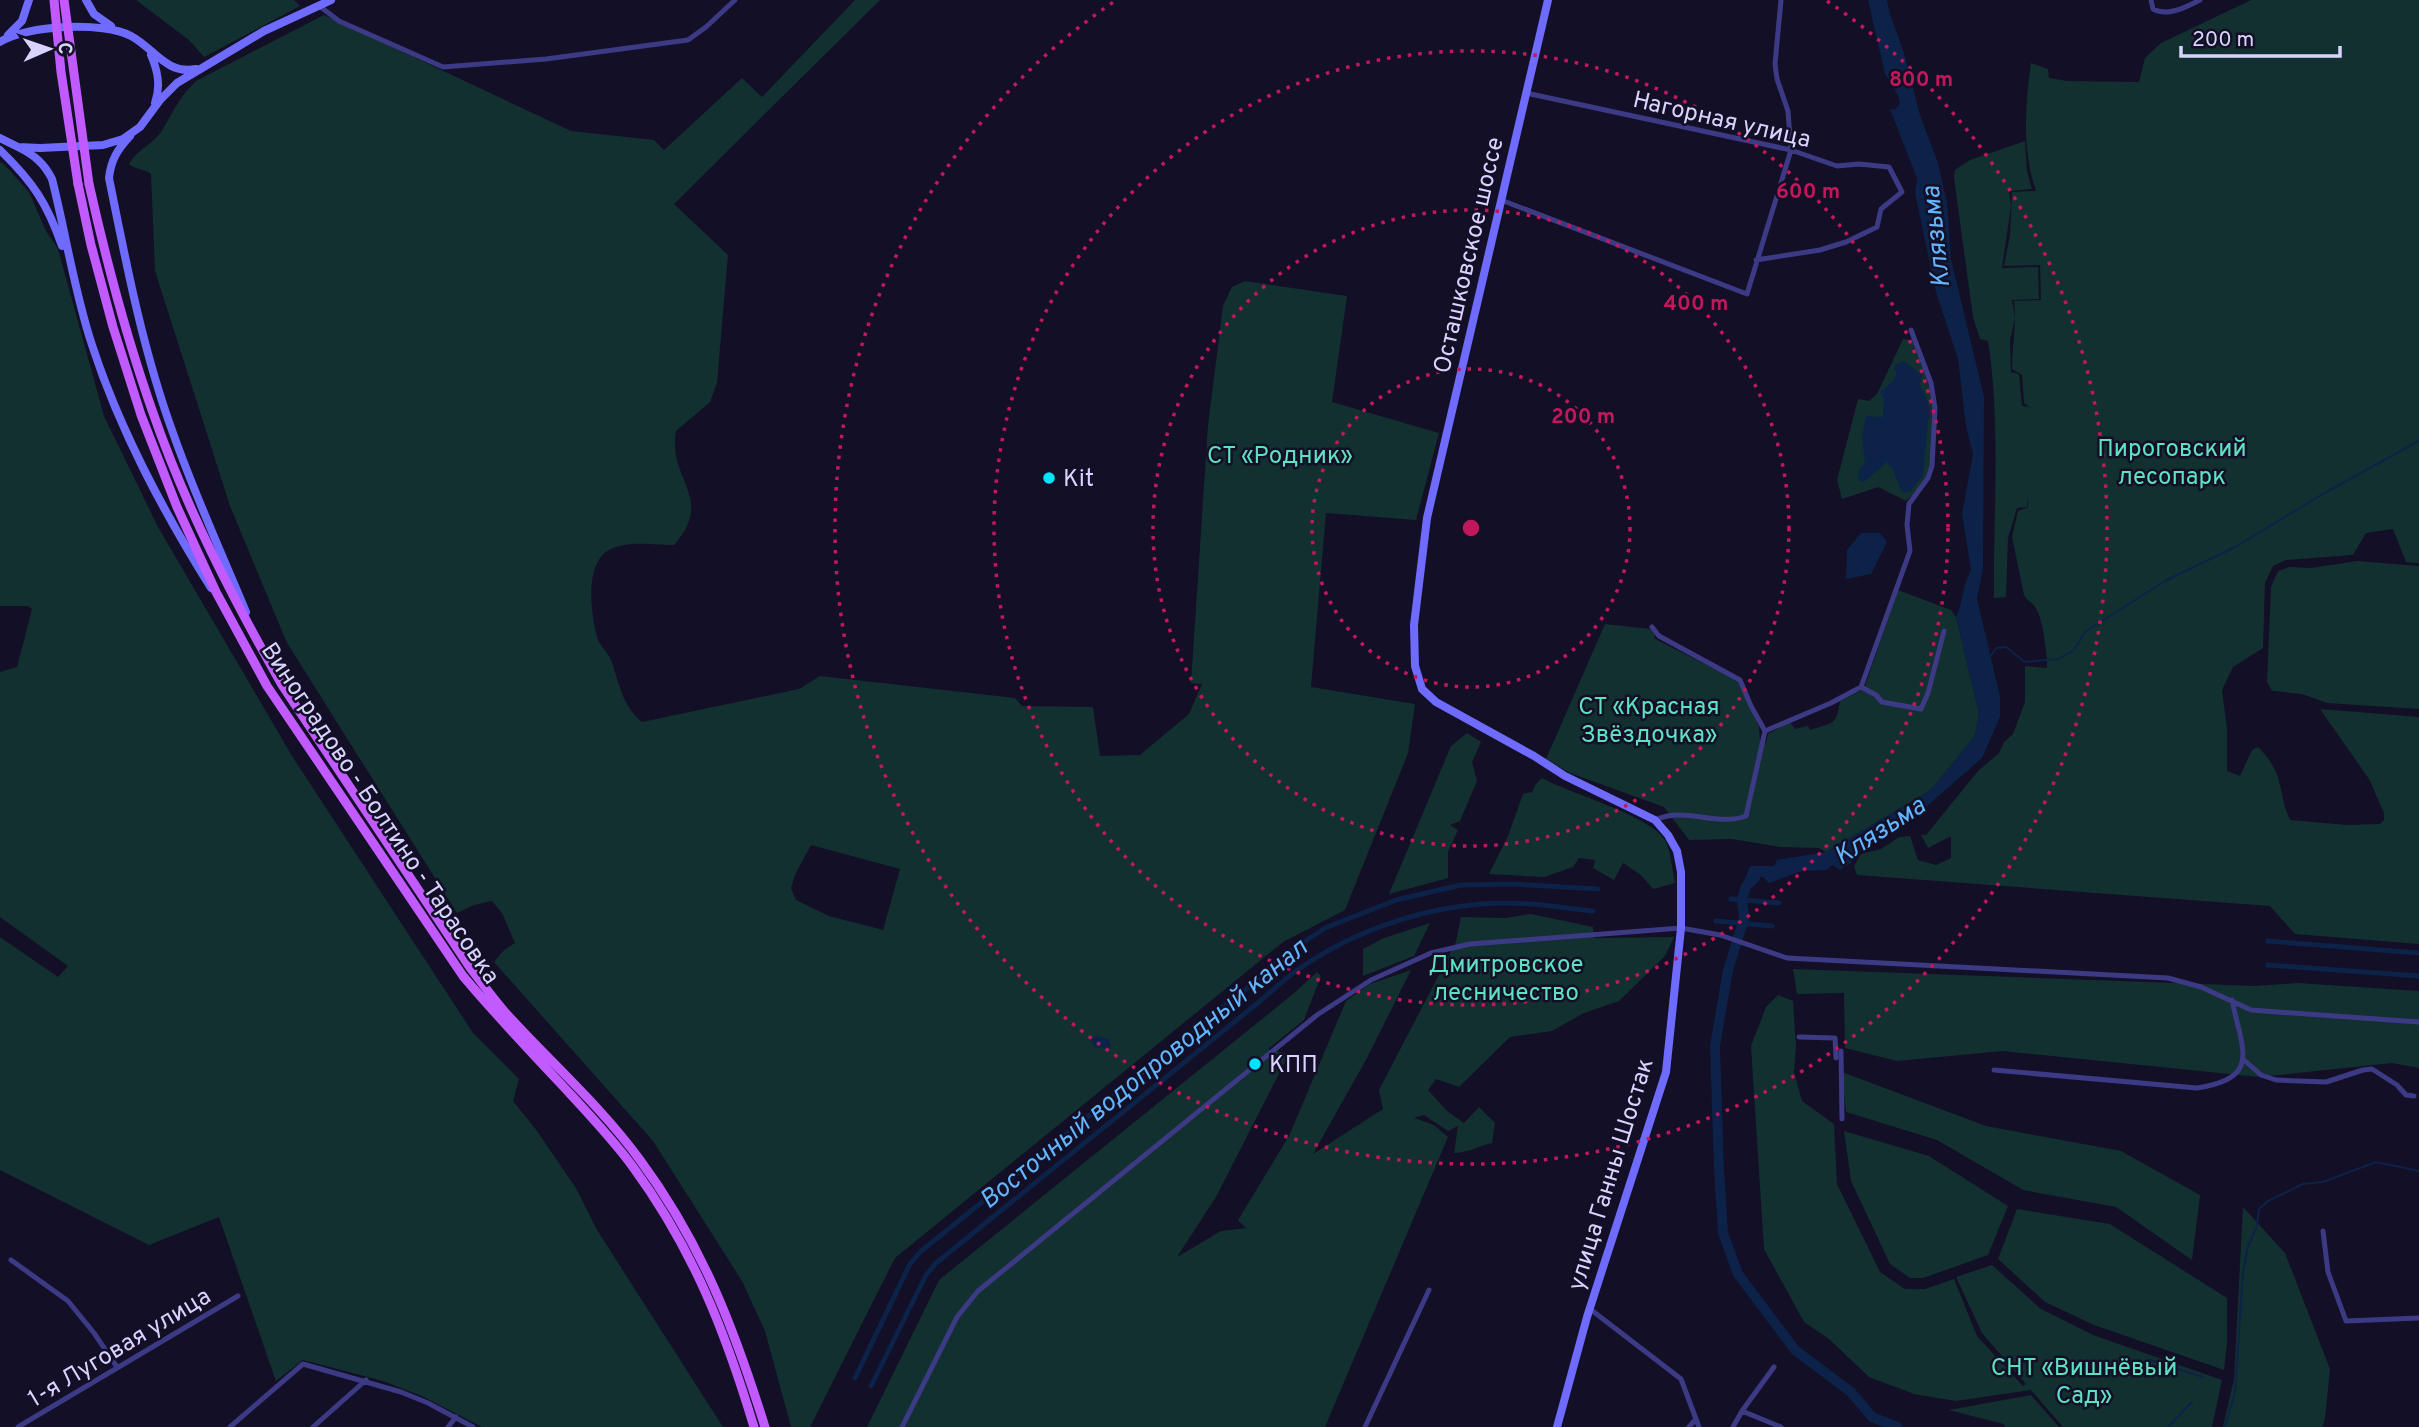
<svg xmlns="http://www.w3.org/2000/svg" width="2419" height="1427" font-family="Overpass,sans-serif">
	<rect width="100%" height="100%" fill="#130f26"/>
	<path fill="#12302f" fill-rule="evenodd" d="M136 0H294L300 6 204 57 189 40Z
		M855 0H880L674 204 728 255 717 383 710 402 676 431C667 480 716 497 674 545 654 545 628 540 609 550 584 564 591 614 597 637 599 645 607 651 611 660 619 682 622 706 642 722L799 689 820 676 1015 698 1022 706 1093 707 1100 756 1140 755 1189 714 1202 684 1191 683 1208 425 1223 306 1232 287 1245 281 1347 296 1332 402 1439 433 1416 520 1326 513 1311 687 1415 704 1408 753 1345 910 1283 942 895 1258 810 1427H791L765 1331 742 1281 653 1141 494 962 504 950 515 943 502 913 492 901 474 905 457 913 287 643 230 506 155 271 151 174C142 168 136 170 129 164 136 150 152 145 161 132 174 111 178 99 196 81L324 15 571 131 654 140 664 150 742 78 762 97ZM811 845 900 869 883 930 829 916 796 900 791 888 795 875Z
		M2251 0H2419V563L2406 562 2393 529 2366 533 2353 555 2286 560 2273 566 2265 583 2263 648 2233 667 2222 690 2227 729V771L2240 776 2252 750 2258 747C2285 773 2277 790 2290 820L2347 825 2380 824 2384 820V813L2369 779 2320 709 2419 717V944L2295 934 2270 906 1857 875 1854 866 1861 854 1881 849 1899 837 1910 836 1918 860 1936 865 1951 858V836L1928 848 1921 835H1926L1978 771 1999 753 2004 742 2013 734 2025 702V666L2047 668C2047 655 2043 617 2035 607 2032 602 2027 601 2024 595L2012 537 2018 511 2028 507V497L2027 507 2017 508 2008 538 2006 597 1994 598C1993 513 2001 426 1988 341L1980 339 1973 317 1954 178 1955 170 1970 160 2025 141 2027 171 2032 189 2009 191 2011 206 2002 268 2038 267 2039 299 2012 300 2015 318 2010 341 2011 372 2019 374 2022 406 2029 407 2024 403 2022 375 2012 369C2012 346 2017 324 2014 301L2041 300 2040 265 2004 266 2010 235 2012 192 2036 191C2022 151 2025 105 2031 63L2048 69 2049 78 2067 81 2139 82 2145 58 2161 43Z
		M0 162 4 164 29 192 46 231 58 249 104 416 158 527 292 756 473 1033 519 1079 513 1101 537 1131 576 1188 597 1230 723 1427H482L424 1397 383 1381 303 1360 276 1381 219 1217 149 1245 0 1170V937L58 977 68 966 0 917V672L17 667 32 609 28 606H0Z
		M1903 339 1912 340 1925 371 1934 407 1930 467 1922 486 1906 501 1878 487 1842 499 1837 480 1858 399 1869 401 1877 394Z
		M2357 561 2419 566V709L2327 703 2302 694 2272 691 2267 682 2271 587 2278 571 2290 567 2311 568Z
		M1898 590 1951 610 1956 617 1979 713 1975 736 1931 790 1826 852 1819 848 1780 847 1732 839 1689 840 1664 807 1570 773 1546 759 1605 624 1650 629 1655 635 1654 638 1659 641 1735 679 1740 683 1759 727 1760 741 1766 743 1768 734 1790 722 1795 729 1808 726 1810 730C1833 722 1836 727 1840 701L1864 689Z
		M1467 733 1481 742 1472 762 1477 781 1460 821 1450 825 1458 830 1448 852V878L1389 894 1451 746Z
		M1542 778C1571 794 1649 815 1665 840 1671 850 1672 870 1675 883L1653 889 1641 875 1623 863 1614 880 1593 868 1595 860 1579 858 1573 867 1544 877 1489 874 1508 836 1523 794 1532 792 1535 785Z
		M1531 914 1593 927 1594 938 1674 937 1665 956 1619 1001 1584 1013 1552 1031 1510 1037 1459 1087 1436 1079 1428 1090 1447 1111 1464 1123 1479 1107 1495 1123 1492 1143C1479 1146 1467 1153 1454 1153L1458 1126 1448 1131 1424 1115 1414 1118 1434 1125 1448 1137 1325 1427H867L939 1280 1293 994 1317 972 1321 976 1304 1020 1268 1049 1289 1054 1216 1197 1177 1257 1221 1231 1246 1228 1238 1220 1289 1136 1346 1001 1370 984 1411 970 1367 1058 1313 1154 1383 1109 1379 1090 1456 942 1461 917 1506 918Z
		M1430 923 1414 956 1363 976V949L1384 938Z
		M1793 969 2255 986 2298 983 2419 991V1068L2392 1063 2259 1077 2003 1051 1897 1061 1845 1048 1844 993 1797 994Z
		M1778 995 1793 1001 1796 1046 1794 1072 1802 1101 1834 1124 1837 1184 1880 1272 1905 1289H1925L1954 1279 1977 1336 2023 1386 2026 1384 1982 1333 1956 1277 1992 1265 2041 1309 2093 1335 2222 1380 2212 1427H2063L2031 1390 1956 1401 1914 1394 1869 1377 1829 1339 1804 1322 1764 1249 1751 1046 1766 1007Z
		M1842 1072 1986 1126 2121 1151 2200 1195 2192 1260 2116 1207 2023 1190 1937 1140 1846 1112Z
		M1844 1131 1929 1156 2008 1206 1988 1255 1923 1278H1910L1890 1264 1851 1181Z
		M2243 1207 2285 1253 2330 1369 2325 1419 2322 1427H2223L2234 1379Z
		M2017 1209 2110 1224 2227 1298V1342L2224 1370 2094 1325 2045 1302 1998 1259Z
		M2031 1395 2059 1427H2006L2003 1424 1949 1410Z"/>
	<path fill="#0c2248" d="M1868 0H1887L1890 14 1904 53 1920 115 1938 163 1947 202 1951 259 1984 397 1983 568 1977 599 2000 696V717L1982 758 1895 834 1875 837 1859 849 1851 863 1840 870 1832 865 1827 870 1802 871 1769 883 1763 877H1759L1749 889 1743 884 1750 866H1774L1777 860 1826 852 1931 790 1975 736 1979 713 1956 617C1964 601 1962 585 1971 570L1962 514 1973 454 1966 426 1958 359 1936 292 1915 193 1917 178 1890 109 1895 110 1900 103 1898 95 1885 74Z
		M1903 361 1922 375 1920 385C1925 395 1934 410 1928 421L1923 475 1910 492H1902L1893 470 1887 462 1865 481 1862 482 1858 479 1860 468 1865 463 1862 438 1866 416 1883 417 1884 399 1880 392 1894 380 1897 372 1894 370 1895 365Z
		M1861 533H1880L1887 542 1871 574 1846 579 1847 550Z
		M1094 1036 1109 1039 1111 1049 1095 1047 1091 1041Z"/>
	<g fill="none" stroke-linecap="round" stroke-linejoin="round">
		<path stroke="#0c2248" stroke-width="2" d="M1990 657 1996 648 2006 647 2025 662 2058 659 2074 650 2085 632 2165 581 2237 546 2321 495 2419 441
			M2150 1360 2203 1377
			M2168 1427 2192 1402
			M2225 1427 2235 1393 2243 1271 2248 1247 2257 1226 2259 1209 2268 1201 2303 1184 2323 1182 2376 1162 2419 1171"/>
		<path stroke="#0c2248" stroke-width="5" d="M1731 899 1779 903
			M1716 921 1772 926
			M2268 941 2419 953
			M2268 965 2419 976
			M855 1378 910 1264 920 1252 1246 989 1283 956 1325 928 1396 900 1461 885 1513 884 1598 889
			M871 1386 926 1275 936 1263 1259 1002C1271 992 1283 980 1296 971 1357 928 1434 903 1508 903 1536 903 1565 908 1593 911"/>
		<path stroke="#0c2248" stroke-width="10" d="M1755 878 1746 886 1742 899 1744 919 1728 970 1715 1046 1719 1169 1723 1233 1738 1274 1795 1350 1851 1392 1872 1417 1897 1427"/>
		<path stroke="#3d3a85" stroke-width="5" d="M2151 0 2153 9C2168 17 2186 7 2200 0
			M318 5 339 21 443 67 546 59 688 40 706 27 735 0
			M1526 93 1791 150 1837 166 1859 164 1889 167 1902 192 1881 209 1877 227 1846 242 1820 250 1756 260
			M1501 200 1747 294 1791 150 1788 111 1777 79 1775 64 1781 0
			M1652 627 1659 636 1740 680 1751 706 1765 731 1746 816C1716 827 1686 806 1655 820
			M1861 687 1910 551 1907 525 1909 504 1928 478 1932 466 1935 408 1931 383 1911 330
			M1765 731 1831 703 1861 687 1876 695 1882 702 1921 709 1928 693 1944 631
			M1799 1037 1835 1038 1836 1058
			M1841 1051 1842 1119
			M2244 1060 2261 1075 2276 1080 2326 1082 2363 1070 2372 1069 2397 1085 2406 1095 2414 1096
			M1994 1070 2197 1088C2262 1078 2242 1050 2232 1000
			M2323 1231 2328 1272 2346 1321 2419 1318
			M11 1260 68 1301 94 1333 117 1367
			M1590 1309 1681 1379 1696 1419
			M1742 1411 1774 1367
			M18 1427 238 1296
			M230 1427 303 1364 401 1392 428 1403 473 1427
			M313 1427 366 1380
			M448 1427 456 1417
			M902 1427 957 1317 978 1291 1317 1015 1371 980 1431 953 1470 944 1681 928 1720 935 1787 958 2168 978 2201 987 2251 1010 2419 1022
			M1365 1427 1429 1290
			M1689 1427 1696 1419 1699 1427
			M1733 1427 1742 1411 1781 1427"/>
		<path stroke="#6f6bff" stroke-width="8" d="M86 0 94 14 111 26
			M1548 0 1427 518 1414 625 1415 666 1422 689 1436 702 1534 756 1565 776 1655 820 1668 835 1677 851 1681 872V928L1666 1072 1587 1317 1557 1427
			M8 35 22 21 29 0
			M0 42C26 25 104 21 131 36 154 48 166 75 196 69
			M151 55C158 71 161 86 155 103
			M130 136C117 150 111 160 109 178 126 263 143 351 173 433 194 493 221 552 246 612
			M0 138 18 147 40 148 103 145 123 139 140 127 160 100 177 83 264 31 331 0
			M18 147C34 155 44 163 52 179 66 234 74 291 92 345 120 431 163 511 211 588
			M0 150C33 182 47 203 62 246"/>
		<path stroke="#c25bff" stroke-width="9" d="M78 184 91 245 113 327 141 415 177 507 216 592 267 686 463 976C494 1013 527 1048 560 1083 585 1110 612 1138 633 1167 693 1249 725 1331 754 1427
			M89 184C106 260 126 336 152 410 185 506 232 597 282 685L471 969C482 983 493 998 504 1011 549 1061 600 1105 640 1160 702 1244 734 1328 765 1427"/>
		<path stroke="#c25bff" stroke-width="9" d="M54 0 61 72 78 184
			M64 0 89 184"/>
	</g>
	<g fill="none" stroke="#c2185b" stroke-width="3.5" stroke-dasharray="3.5 7">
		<circle cx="1471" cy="528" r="159"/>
		<circle cx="1471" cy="528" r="318"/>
		<circle cx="1471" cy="528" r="477"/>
		<path d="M1827 1A636 636 0 1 1 1115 1"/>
	</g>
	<g fill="#00e5ff" stroke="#130f26" stroke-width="2.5">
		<circle cx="1049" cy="478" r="7"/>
		<circle cx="1255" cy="1064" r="7"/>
	</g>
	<g text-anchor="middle" stroke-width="5" stroke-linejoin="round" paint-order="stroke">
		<g font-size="24" fill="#d9d4ff" stroke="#130f26">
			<text transform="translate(1722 119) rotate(13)" y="8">Нагорная улица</text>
			<text transform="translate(1468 255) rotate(-77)" y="8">Осташковское шоссе</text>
			<text transform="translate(381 813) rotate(56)" y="8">Виноградово - Болтино - Тарасовка</text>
			<text transform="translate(1610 1174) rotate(-73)" y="8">улица Ганны Шостак</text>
			<text transform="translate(119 1347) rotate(-31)" y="8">1-я Луговая улица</text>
		</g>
		<g font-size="24" fill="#5fe0c0" stroke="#130f26">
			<text x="2172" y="456">Пироговский<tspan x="2172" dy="28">лесопарк</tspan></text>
			<text x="1280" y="463">СТ «Родник»</text>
			<text x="1649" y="714">СТ «Красная<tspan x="1649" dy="28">Звёздочка»</tspan></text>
			<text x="1506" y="972">Дмитровское<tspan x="1506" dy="28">лесничество</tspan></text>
			<text x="2084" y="1375">СНТ «Вишнёвый<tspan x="2084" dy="28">Сад»</tspan></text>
		</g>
		<g font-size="24" fill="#d9d4ff" stroke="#130f26" text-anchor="start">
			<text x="1063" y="486">Kit</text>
			<text x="1269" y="1072">КПП</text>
		</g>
		<g font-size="26" font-style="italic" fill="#62b6ff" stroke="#130f26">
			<text transform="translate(1935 237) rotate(-96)" y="9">Клязьма</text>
			<text transform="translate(1879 830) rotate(-33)" y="9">Клязьма</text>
			<text transform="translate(1143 1073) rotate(-39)" y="9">Восточный водопроводный канал</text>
		</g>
	</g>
	<circle cx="1471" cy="528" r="10" fill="#c2185b" stroke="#130f26" stroke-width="3.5"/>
	<g font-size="21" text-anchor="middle" font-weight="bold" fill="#c2185b" stroke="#130f26" stroke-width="5" stroke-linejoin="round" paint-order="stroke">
		<text x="1921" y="86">800 m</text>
		<text x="1808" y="198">600 m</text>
		<text x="1696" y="310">400 m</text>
		<text x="1583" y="423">200 m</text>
	</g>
	<g transform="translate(49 49) rotate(88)" stroke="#130f26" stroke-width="5" paint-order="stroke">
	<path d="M0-5L12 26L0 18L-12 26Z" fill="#d9d4ff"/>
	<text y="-10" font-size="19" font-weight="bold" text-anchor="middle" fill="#d9d4ff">С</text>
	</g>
	<path d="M2181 46v10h159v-10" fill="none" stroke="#d9d4ff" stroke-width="3.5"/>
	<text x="2192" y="46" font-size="21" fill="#d9d4ff" stroke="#130f26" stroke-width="5" paint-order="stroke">200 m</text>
</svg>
